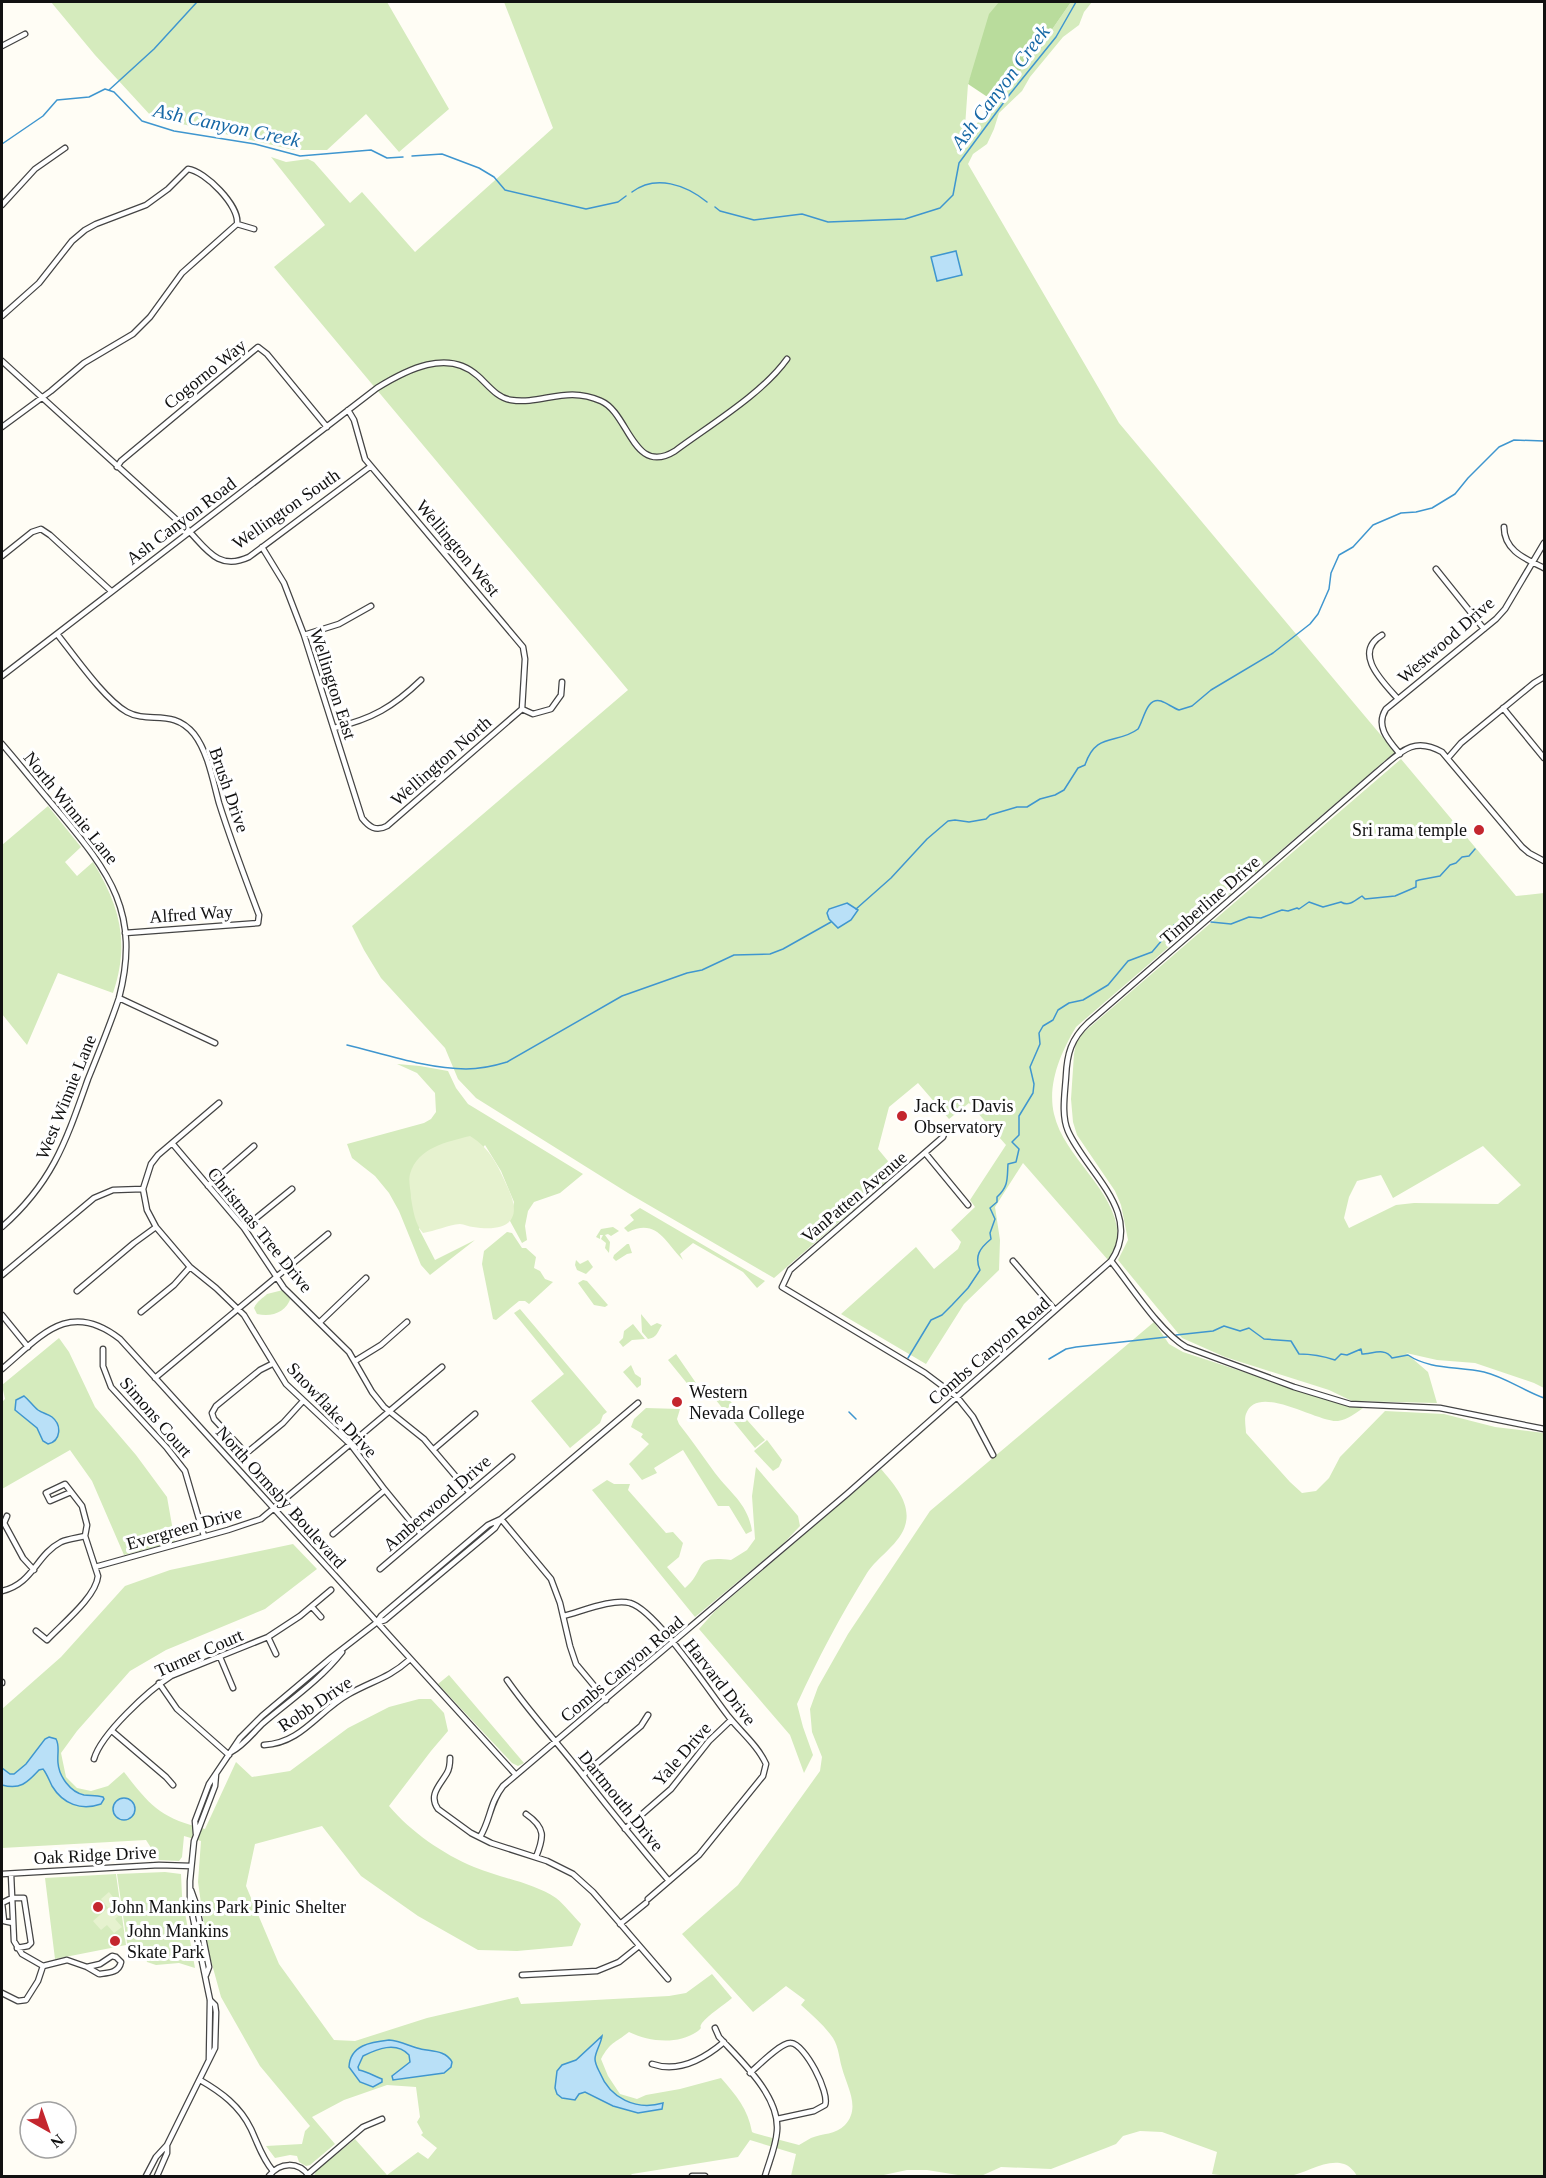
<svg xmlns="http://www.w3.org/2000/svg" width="1546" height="2178" font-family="'Times New Roman',serif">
	<rect width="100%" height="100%" fill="#fffdf5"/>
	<path fill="#d5ebbd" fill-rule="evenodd" d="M51 2H387L449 109 399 152 366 114 327 150H294L152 117 95 55Z
		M504 2H999L968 84 964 141 975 125 998 104 1014 77 1031 60 1071 2H1092L1084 12 1079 25 1063 37 1030 77 1022 91 999 113 994 129 987 144 973 154 968 164 1119 423 1395 752 1076 1027C1061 1052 1047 1084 1054 1114 1064 1158 1115 1188 1118 1235 1118 1244 1112 1253 1108 1260L1023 1163 995 1207 1000 1240 999 1270 964 1304 926 1364 841 1314 916 1247 934 1269 958 1249 961 1242 951 1230 975 1207 970 1200 1006 1145 969 1103 949 1119 918 1083 889 1107 878 1149 897 1172 774 1278 628 1193 476 1098 458 1079 445 1048 381 978 364 950 352 926 628 690 274 267 325 225 271 157 286 162 308 159 314 162 350 203 362 192 415 252 553 128Z
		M1401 759 1516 896 1544 893V1388L1534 1383 1475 1363 1437 1360 1406 1353 1428 1372 1437 1403 1352 1401 1329 1390 1225 1357 1182 1338 1118 1260 1128 1240 1121 1205 1115 1191 1077 1135 1073 1122 1071 1099 1074 1054 1076 1043 1083 1033ZM1483 1146 1521 1185 1498 1204 1414 1203 1396 1205 1349 1228 1344 1218 1349 1197 1357 1181 1381 1175 1393 1198Z
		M48 806 81 847 65 862 77 876 93 862C120 906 130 943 113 993L58 973 27 1045 2 1014V845Z
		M397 1064 420 1066 448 1071 456 1088 468 1104 583 1174 560 1193 534 1202 528 1211 525 1226 527 1240 522 1243 510 1221 514 1202 501 1171 485 1145 419 1229 435 1260 475 1240 430 1275 421 1265 399 1211 389 1193 375 1176 352 1158 347 1144 424 1123 431 1119 436 1112 435 1093 417 1073Z
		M640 1208 765 1281 757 1288 743 1272 693 1243 680 1254 683 1260C665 1242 657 1218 628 1232L624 1228 634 1220 630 1215Z
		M613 1227 619 1231 611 1236 608 1234 605 1235 610 1242 609 1253 605 1248 606 1243 601 1239 603 1235H600V1239L596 1237 601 1229Z
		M507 1232 512 1233 522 1248H526L536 1257 534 1268 540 1271 545 1279 553 1282 529 1304 525 1301H519L496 1320 493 1319 482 1264 484 1251Z
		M627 1244H629L632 1253 627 1254 616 1261 613 1258 614 1255Z
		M576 1260 580 1264 588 1260 593 1267 586 1274 577 1270 575 1265Z
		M583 1280 587 1281 608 1305 605 1307 594 1305 578 1283Z
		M283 1290 291 1297C286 1313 272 1317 257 1314L254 1308C257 1301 263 1298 267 1294Z
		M520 1309 607 1412 603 1415 600 1423 570 1448 531 1401 564 1374 514 1313Z
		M641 1314 651 1326 657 1323 662 1325C658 1331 657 1338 648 1339L642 1332Z
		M1154 1322 1169 1344 1183 1352 1259 1377 1363 1408C1356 1413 1347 1420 1338 1421 1318 1423 1257 1382 1246 1414 1244 1419 1246 1428 1246 1433L1290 1482 1302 1493 1316 1491 1329 1478 1340 1457 1385 1411 1444 1414 1495 1427 1544 1433V2176H1357C1355 2172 1349 2165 1344 2164 1327 2158 1304 2174 1289 2176 1270 2178 1231 2177 1212 2174L1217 2152 1162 2132 1140 2131 1123 2136 1116 2144 1106 2148 1051 2169 1001 2167 981 2176H964L927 2170H907L879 2176H791L796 2154 750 2140 738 2157 632 2174 630 2176H314L316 2171 355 2139 387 2175 418 2152 428 2159 437 2148 421 2135 423 2133 417 2122 420 2117 416 2087 387 2085 344 2100 312 2117 335 2144 310 2165 306 2166 299 2162 297 2156 290 2155 275 2158 266 2146 302 2144 305 2131 310 2126 260 2066 221 1997 207 1946 198 1882 201 1841 184 1836 182 1857 179 1861 159 1860 146 1840 2 1848V1709L61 1657 125 1586 170 1570 293 1544 317 1569 265 1609 166 1650 130 1671 77 1731 61 1753 66 1777 77 1788 91 1791 108 1786 124 1772C151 1807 161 1818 205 1829L236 1762 252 1777 290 1771 348 1728 389 1707 419 1699H431L444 1713 448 1731 431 1751 389 1806C411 1832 443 1854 474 1867 500 1878 532 1882 556 1898 565 1905 573 1916 581 1924L572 1946 517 1951 478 1950 418 1916 361 1876 322 1826 255 1844 246 1886 279 1964 334 2040 355 2041 427 2018 518 1997 521 2004 669 1996 686 1993 712 1974 732 1998C723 2006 709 2014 702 2023 698 2029 704 2026 698 2031 679 2045 649 2042 629 2032 614 2044 611 2041 601 2059L608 2076 620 2094 637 2099 646 2095 680 2089 721 2078C736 2095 748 2109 752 2132L754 2133 799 2145C803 2143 807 2140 811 2138 823 2133 835 2135 845 2125 861 2108 847 2087 842 2068 839 2058 839 2048 833 2038 824 2025 812 2015 801 2005L805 2000 786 1986 753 2012 682 1934 738 1885 820 1771 822 1757 812 1732 810 1709 818 1687 848 1634 930 1511Z
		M633 1324 645 1339 632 1340 623 1347 619 1342 623 1338 624 1331Z
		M59 1338 69 1352 95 1407 136 1455 167 1497 175 1542 124 1555 92 1481 70 1450 2 1489V1402L5 1399 2 1385Z
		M676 1354 696 1383 695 1386 690 1387 668 1360Z
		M631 1365 635 1374 641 1378V1385L637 1388 623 1372Z
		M723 1393 765 1440 755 1448 715 1399Z
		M646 1408 680 1409 677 1419 679 1424C692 1440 703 1457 715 1473 731 1494 748 1504 752 1531L746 1534 729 1506H718L683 1450 654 1468 657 1473 642 1480 629 1464 649 1444 641 1437 643 1434 631 1427 634 1419Z
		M767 1440 782 1460 779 1467 773 1471 754 1451Z
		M756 1467 798 1516 800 1526 783 1544 695 1617 592 1490 607 1480 614 1484H630L628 1490 666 1533 673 1532 683 1543 679 1557 667 1567 685 1588C707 1570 691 1555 731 1560L747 1550 755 1539 752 1496Z
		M881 1469C894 1484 910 1502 906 1522 902 1543 878 1556 867 1573 841 1615 817 1660 797 1704L803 1727 813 1755 804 1773 790 1735 699 1629 715 1611Z
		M449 1675 524 1763 518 1766 512 1763 438 1684Z
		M165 1872 181 1874 182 1896 195 1968 179 1963 156 1965 147 1962 142 1945 128 1950 117 1874Z
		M116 1874 126 1945 55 1959 45 1878Z"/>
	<path fill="#b9dc9c" d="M999 2H1071L1031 60 1014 77 998 104 968 84 989 14Z"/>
	<path fill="#e6f2cf" d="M470 1136C491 1149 498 1166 508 1188 524 1222 506 1232 473 1227 469 1227 464 1224 460 1224 448 1225 435 1231 423 1233 415 1224 413 1210 411 1198 411 1191 408 1181 410 1174 418 1147 447 1142 470 1136Z
		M109 1892 116 1901 112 1904 120 1914 115 1919 122 1927 114 1933 107 1925 101 1930 93 1921 108 1908 101 1899Z"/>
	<path fill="#b9e0f7" stroke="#3f96cf" stroke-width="1.5" d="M956 251 962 275 937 281 931 257Z
		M847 903 858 910 851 920 838 928 829 919 827 913 829 909Z
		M24 1396C29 1400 33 1406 38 1410 42 1413 48 1414 52 1417 62 1425 61 1441 48 1444L43 1441 37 1428 15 1410 16 1400Z
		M49 1737 56 1739C60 1746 57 1754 58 1763 59 1776 70 1792 84 1795 90 1796 96 1795 103 1797L104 1799 101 1804C81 1811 63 1804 52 1786 49 1780 47 1774 43 1769L39 1770C27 1783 20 1790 2 1785V1768L10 1774H14L26 1764 45 1739Z
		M113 1809a11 11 0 1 1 22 0a11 11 0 1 1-22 0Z
		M602 2036C601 2044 595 2052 595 2059 595 2064 598 2069 600 2073 610 2098 636 2111 663 2103L662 2109 638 2113 613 2106 585 2092 579 2094 575 2100 562 2098 557 2094 555 2088 557 2071 562 2065 576 2060Z
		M389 2040C400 2041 407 2045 417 2048 429 2052 445 2049 452 2062L451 2067 444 2073 393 2080 392 2076 410 2062 409 2055C396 2041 377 2049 363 2056L358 2067 359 2070C368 2072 374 2076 382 2079V2082L373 2087 360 2082 349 2067C350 2045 371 2042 389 2040Z"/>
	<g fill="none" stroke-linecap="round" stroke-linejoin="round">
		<path stroke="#3f96cf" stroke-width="1.5" d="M109 90 154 49 197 2
			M2 144 43 116 57 100 89 97 105 89 114 92 142 121 174 131 255 144 300 156 371 150 387 158 403 157
			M412 156 442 154 479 168 494 177 505 190 586 209 618 202 626 196
			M632 192C656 174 686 185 707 202
			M715 207 720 211 754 220 802 214 828 222 905 219 940 208 953 195 959 163 1010 94 1056 37 1076 2
			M856 909 891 878 927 839 948 821 955 820 969 822 986 819 990 815 1017 807H1027L1040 799 1055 795 1064 790 1078 768 1085 765C1096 731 1117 745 1138 729 1144 720 1146 697 1161 701 1167 703 1173 708 1179 710L1192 706 1211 690 1273 653 1310 624 1318 614 1329 589 1331 573 1339 555 1353 547 1373 525 1401 513 1416 512 1432 508 1455 494 1468 478 1499 447 1514 440 1544 441
			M1211 922 1231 924 1249 917 1261 918 1282 910 1288 911 1297 908 1299 909 1309 902 1323 907 1341 902C1349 907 1356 900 1362 896L1365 899 1395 896 1416 887V881L1419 880 1440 876 1450 865 1456 863 1462 857 1469 856 1475 849
			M347 1045C384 1054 428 1069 466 1069 480 1069 494 1066 507 1062L622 996 687 973 702 970 734 955 770 954 783 949 831 922
			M1176 1335 1213 1331 1224 1326 1240 1331 1249 1328 1264 1339 1291 1341 1299 1354C1312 1354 1323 1356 1335 1360L1341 1354 1347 1355 1361 1349 1362 1354C1372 1354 1385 1347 1392 1358L1408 1355C1430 1370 1458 1366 1484 1372 1505 1377 1524 1391 1544 1398
			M908 1358 931 1320 942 1315 952 1305 968 1288 980 1270C974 1256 980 1248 991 1239L990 1233 995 1219 990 1208 997 1202V1197C1009 1186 1007 1178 1008 1164L1016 1162 1019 1149 1012 1142 1019 1135V1116L1033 1093 1034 1084 1030 1067 1040 1044 1039 1033 1043 1026 1053 1020 1058 1010 1069 1003 1083 1000 1108 985 1128 961 1152 952 1163 939 1172 931 1174 925 1196 919 1202 920
			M1049 1359 1066 1349 1076 1347 1167 1337
			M849 1412 856 1419"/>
		<defs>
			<path id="minor" d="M2 46 25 34
				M2 205 35 169 65 148
				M237 224 254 229
				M2 316 39 283 72 241 85 230 96 224 146 205 168 189 188 169C205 171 240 206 237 224
				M2 361 189 531C207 550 219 571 249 557L371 466
				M348 410 354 420 365 459 523 647 525 659 522 709
				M2 427 51 391 84 363 133 334 150 317 182 273 237 224
				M117 467 121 461 258 347 267 354 327 427
				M1504 527C1504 551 1526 559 1544 568
				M262 547 284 583 304 635 362 818C369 827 376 832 387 826L522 709
				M2 556 32 532 41 529 50 535 111 591
				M1436 569 1484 629
				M57 634C74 655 104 699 127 712 149 724 173 708 194 734 208 752 213 781 219 803 231 841 245 878 259 915L258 923 125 933
				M304 635 339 624 371 606
				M1382 635C1352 653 1383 682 1398 699
				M2 676 377 388C406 370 448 348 478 376 488 385 497 398 511 400 542 405 566 385 601 401 629 413 633 477 675 451 710 425 762 394 787 359
				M1503 708 1544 758
				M522 709 533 714 551 709 561 695 562 682
				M334 728C372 719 393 707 421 680
				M2 744C21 766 39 789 58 811 110 873 141 913 119 998 110 1025 99 1052 88 1079 66 1141 53 1182 2 1227
				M1400 754C1388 740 1375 726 1386 709L1496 619 1505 609 1544 543
				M1448 758 1461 743 1534 683 1544 677
				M119 998 215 1043
				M219 1103 158 1155 151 1164 143 1189 147 1210 156 1227 190 1267 216 1288 244 1315 286 1384 351 1445 385 1490 421 1534
				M946 1129 943 1137 790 1270 782 1287 925 1373 957 1397 973 1417 993 1455
				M172 1143 244 1228 284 1288 349 1352 372 1392 384 1407 424 1439 469 1492
				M926 1154 968 1205
				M208 1186 254 1146
				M244 1228 292 1189
				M1013 1261 1055 1310
				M1111 1261C1131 1286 1160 1332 1186 1347L1294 1387 1350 1404 1440 1408 1544 1429
				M2 1275 94 1198 113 1190 143 1189
				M77 1291 134 1243 156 1227
				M141 1312 174 1285 190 1267
				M2 1315 28 1347
				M320 1322 366 1278
				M103 1349V1366L111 1387 167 1448 185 1471 204 1536
				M355 1361 381 1345 407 1322
				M272 1364 260 1370 216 1406 212 1413 214 1419 243 1450 249 1451 283 1423 303 1401
				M2 1369C41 1336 69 1299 120 1339L516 1775
				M155 1378 328 1234
				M434 1449 475 1414
				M7 1516 4 1523 23 1558 34 1570
				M501 1519 551 1579 560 1603 570 1646 576 1664 606 1700
				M333 1534 385 1490
				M95 1567 228 1530 261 1519 442 1367
				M380 1569 512 1457
				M2 1591C33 1584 36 1555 61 1542 68 1539 77 1538 85 1536
				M312 1607 321 1617
				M563 1616C580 1612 613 1598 630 1603 656 1610 710 1693 729 1717 741 1732 758 1746 766 1764L763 1776 699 1855 648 1899
				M376 1623 385 1620 495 1528 500 1520
				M36 1631 47 1640C62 1624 96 1597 98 1576L85 1536 87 1525 82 1506 65 1484 46 1493 50 1501 71 1492
				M268 1637 276 1654
				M220 1657 233 1688
				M507 1680C530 1713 557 1742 582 1774 610 1810 639 1846 669 1881
				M2 1682V1683
				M159 1683 177 1709 229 1755
				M112 1731 166 1777 173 1785
				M264 1745C302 1743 318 1711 349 1694 372 1681 389 1678 409 1660
				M231 1752C243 1746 252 1734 262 1724 289 1701 320 1680 342 1652
				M450 1758C450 1763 450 1768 447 1773 440 1785 428 1795 438 1809L471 1833 491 1843 547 1861 573 1874 593 1892 668 1979
				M94 1759C101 1734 149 1690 171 1676L268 1637 300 1616 331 1590
				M583 1775 641 1726 648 1715
				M526 1814C546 1828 544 1837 536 1857
				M625 1829 671 1789 709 1741 731 1720
				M196 1834 195 1821 209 1784 240 1738 262 1716 332 1657 376 1623 381 1616 488 1525 501 1519 638 1403
				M480 1837C491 1819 489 1804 503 1786L847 1494 1111 1261C1144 1213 1086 1172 1068 1131 1061 1115 1065 1093 1066 1076 1067 1054 1071 1039 1088 1023L1377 772C1399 754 1412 735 1442 752L1522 847 1529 853 1544 861
				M2 1874 159 1865 191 1866
				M11 1874 14 1941 22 1954 43 1966 67 1960 87 1967 99 1974C108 1973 119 1973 121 1962L116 1957 112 1956 100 1964 87 1967
				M191 1890 196 1904 209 1967 206 1975
				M13 1923 4 1921 2 1903 12 1898H24L31 1943 28 1946 17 1948
				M620 1924 646 1903
				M522 1975 597 1971 619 1962 639 1946
				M2 1993 18 2001 26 2000 38 1981 43 1966
				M715 2028 719 2037C741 2061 780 2096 777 2131 776 2146 769 2162 765 2176
				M209 2059 210 2000 193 1918 190 1902V1881L194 1841 215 1786 216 1774
				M652 2064C678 2073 704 2059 724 2042
				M750 2073C758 2066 781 2042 791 2043 805 2044 830 2093 825 2105L814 2111 777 2119
				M200 2080C221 2092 240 2106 251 2129 258 2144 262 2158 273 2171
				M308 2174 363 2127 382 2119
				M146 2176 156 2157 167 2145
				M157 2176 167 2153V2145L215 2048 216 2012 215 2005 210 2000
				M269 2176C280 2162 298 2161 309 2176
				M692 2176H705"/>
		</defs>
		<use href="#minor" stroke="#444" stroke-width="7"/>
		<use href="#minor" stroke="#fff" stroke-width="4.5"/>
	</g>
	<g fill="#c4262e" stroke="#fff" stroke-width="2">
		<circle cx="1479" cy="830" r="6"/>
		<circle cx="902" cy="1116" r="6"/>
		<circle cx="677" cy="1402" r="6"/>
		<circle cx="98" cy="1907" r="6"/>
		<circle cx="115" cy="1941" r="6"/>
	</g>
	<g text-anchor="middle" stroke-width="6" stroke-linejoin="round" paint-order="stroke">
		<g font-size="18" fill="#111" stroke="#fff">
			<text transform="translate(205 374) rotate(-39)" y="6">Cogorno Way</text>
			<text transform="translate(286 509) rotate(-35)" y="6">Wellington South</text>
			<text transform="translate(181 521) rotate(-37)" y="6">Ash Canyon Road</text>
			<text transform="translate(458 548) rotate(50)" y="6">Wellington West</text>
			<text transform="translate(1446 640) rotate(-41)" y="6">Westwood Drive</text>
			<text transform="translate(333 684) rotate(72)" y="6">Wellington East</text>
			<text transform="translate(441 761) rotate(-41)" y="6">Wellington North</text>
			<text transform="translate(229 790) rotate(71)" y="6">Brush Drive</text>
			<text transform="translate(71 808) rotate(51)" y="6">North Winnie Lane</text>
			<text transform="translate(1210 900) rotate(-41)" y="6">Timberline Drive</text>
			<text transform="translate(191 914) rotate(-4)" y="6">Alfred Way</text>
			<text transform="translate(66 1097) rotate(-68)" y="6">West Winnie Lane</text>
			<text transform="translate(854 1197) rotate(-40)" y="6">VanPatten Avenue</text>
			<text transform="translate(260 1230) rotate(51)" y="6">Christmas Tree Drive</text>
			<text transform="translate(989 1351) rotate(-41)" y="6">Combs Canyon Road</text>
			<text transform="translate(332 1410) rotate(47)" y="6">Snowflake Drive</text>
			<text transform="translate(156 1417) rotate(49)" y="6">Simons Court</text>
			<text transform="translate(281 1497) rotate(48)" y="6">North Ormsby Boulevard</text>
			<text transform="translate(437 1503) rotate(-41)" y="6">Amberwood Drive</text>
			<text transform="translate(184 1528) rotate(-16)" y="6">Evergreen Drive</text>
			<text transform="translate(199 1653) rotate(-24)" y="6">Turner Court</text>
			<text transform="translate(622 1669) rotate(-40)" y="6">Combs Canyon Road</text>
			<text transform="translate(720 1682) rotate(52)" y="6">Harvard Drive</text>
			<text transform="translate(315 1704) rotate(-34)" y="6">Robb Drive</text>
			<text transform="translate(682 1754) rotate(-49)" y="6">Yale Drive</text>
			<text transform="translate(621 1801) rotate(51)" y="6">Dartmouth Drive</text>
			<text transform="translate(95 1855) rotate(-3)" y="6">Oak Ridge Drive</text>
		</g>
		<g font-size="18" fill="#111" stroke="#fff" text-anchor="start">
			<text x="1467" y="836" text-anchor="end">Sri rama temple</text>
			<text x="914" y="1112">Jack C. Davis<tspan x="914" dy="21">Observatory</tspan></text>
			<text x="689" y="1398">Western<tspan x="689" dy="21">Nevada College</tspan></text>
			<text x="110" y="1913">John Mankins Park Pinic Shelter</text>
			<text x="127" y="1937">John Mankins<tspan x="127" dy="21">Skate Park</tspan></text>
		</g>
		<g font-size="20" font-style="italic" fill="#1768a6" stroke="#fff">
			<text transform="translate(1000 87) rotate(-53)" y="7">Ash Canyon Creek</text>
			<text transform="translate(227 125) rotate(12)" y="7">Ash Canyon Creek</text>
		</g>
	</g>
	<rect width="1546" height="2178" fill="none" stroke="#111111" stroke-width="6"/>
	<g transform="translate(48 2130) rotate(140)"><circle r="28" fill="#ffffff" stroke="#a0a0a0" stroke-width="1.5"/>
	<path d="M0-4.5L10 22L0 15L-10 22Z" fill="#c4262e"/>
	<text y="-9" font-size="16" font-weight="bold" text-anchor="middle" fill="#111111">N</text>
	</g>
</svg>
